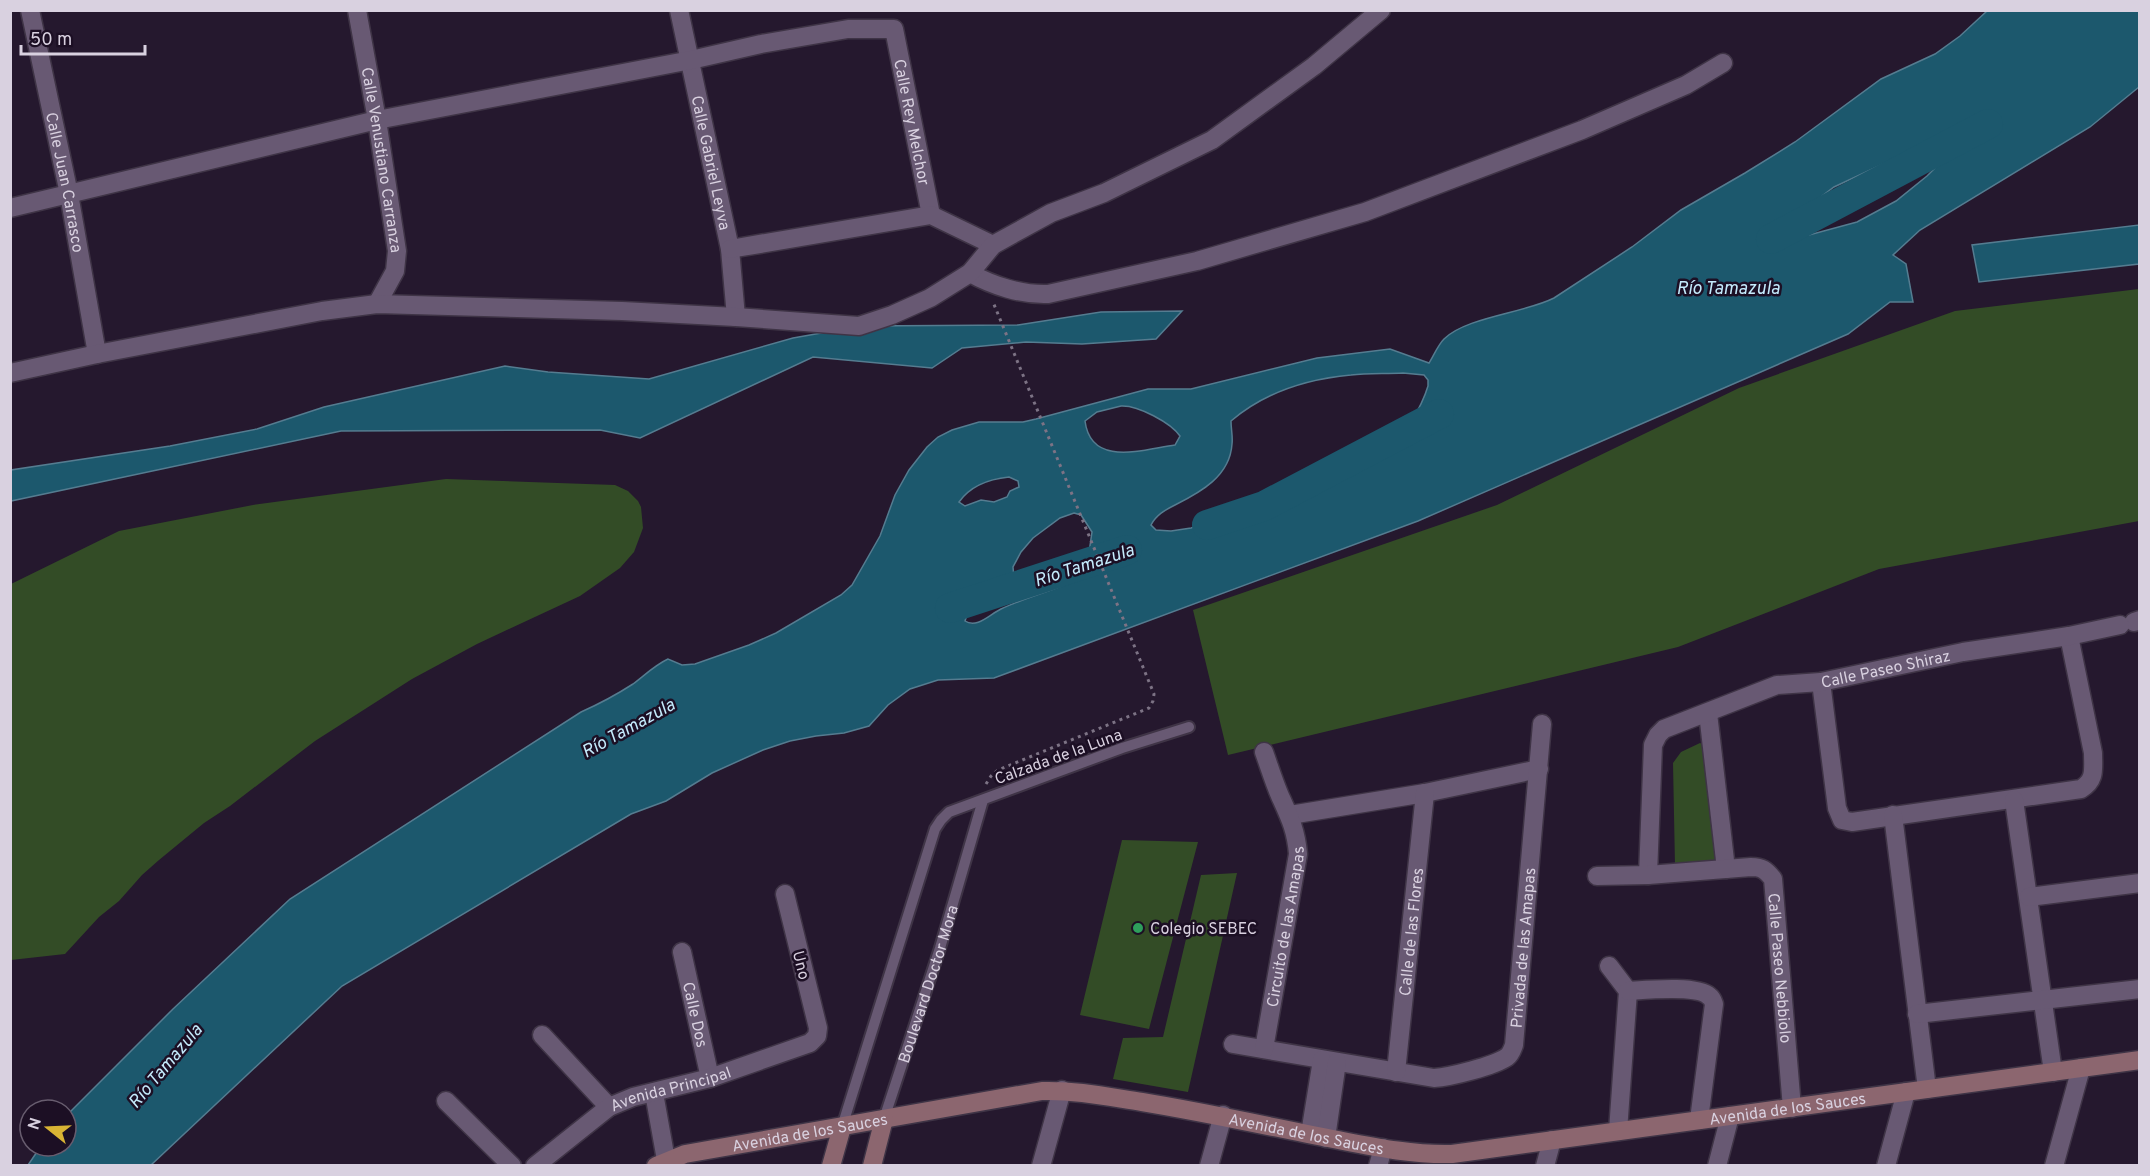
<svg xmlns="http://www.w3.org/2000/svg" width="2150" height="1176" font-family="Overpass,sans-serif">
	<rect width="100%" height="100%" fill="#25182e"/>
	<path fill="#334c26" d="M2139 289V521L1879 569 1678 647 1228 755 1193 610 1497 505 1739 388 1955 311Z
		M446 479 615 485 628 491 638 501 641 507 643 528 634 552 620 568 580 596 477 644 412 679 315 741 230 806 204 823 159 860 142 875 119 901 99 917 65 954 11 960V584L119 531 253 505Z
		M1700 743 1708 747 1726 862 1675 866 1673 763 1681 752Z
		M1122 840 1198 842 1149 1029 1080 1015Z
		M1237 873 1188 1092 1113 1079 1123 1038 1163 1037 1201 875Z"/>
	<path fill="#1c586d" stroke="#557c90" stroke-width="1.5" fill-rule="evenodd" d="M1987 11H2139V87L2090 127 1920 230 1893 255 1906 264 1913 302H1890L1848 334 1418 521 994 678 938 680 910 689 888 705 869 726 844 733 816 736 790 741 763 750 712 773 666 801 631 814 342 986 151 1165H28L41 1146H66V1116L173 1009 290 899 581 712C599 704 616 695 633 684 645 675 655 665 668 659L682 665 695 664 749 645 776 633 841 595 852 585 880 536 895 495 909 470 927 447 938 437 952 430 979 422H1023L1036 419 1148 389H1191L1317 358 1390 349 1429 363C1434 355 1438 345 1444 339 1466 317 1525 313 1554 298L1632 247 1681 210 1745 173 1795 142 1881 79 1935 54 1960 36ZM1944 143H1951L1956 147 1927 176 1896 201 1857 222 1809 235 1803 234 1808 214 1822 196 1834 187 1909 152ZM1403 373 1424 375 1428 380V386C1422 406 1401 444 1384 455L1302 492 1276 501 1265 508 1238 513 1191 528 1171 531 1156 530 1151 525C1156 515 1165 510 1175 505 1201 492 1230 476 1232 444 1233 437 1231 429 1231 421 1265 392 1307 379 1351 375 1368 373 1385 374 1403 373ZM1121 406C1138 405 1171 423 1180 436L1175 445C1144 449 1091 468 1085 421L1097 412ZM1009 477 1018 481 1019 487 1010 491 1007 497 994 502 981 500 965 506 959 502C971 485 989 479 1009 477ZM1074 513 1081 515 1092 532 1087 566 1083 576C1058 590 1028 596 1001 609 990 614 977 629 965 621L967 615 997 588 1013 581 1014 578 1013 567 1021 552 1033 538 1060 518Z
		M2139 225V264L1979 282 1972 245Z
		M1182 311 1156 339 1082 344 1026 342 962 348 932 368 813 357 640 438 600 430 341 431 11 501V470L170 446 257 429 324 407 505 366 548 372 649 379 793 338 861 326 1018 325 1101 312Z"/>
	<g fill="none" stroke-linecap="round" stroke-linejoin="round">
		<path stroke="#1c586d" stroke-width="30" d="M1771 239 1988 124
			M1207 525 1264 506 1439 414
			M950 608 1127 550"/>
		<defs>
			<g id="lane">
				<path id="s1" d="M884 1119 940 948 983 800"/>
				<path d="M842 1127 935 829 941 820 949 812 1122 748 1189 727"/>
			</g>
			<g id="street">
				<path id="s2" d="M30 10 69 194 97 354"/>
				<path id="s3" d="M357 10 377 120 397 251 395 271 377 304"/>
				<path id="s4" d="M679 10 730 249 736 317"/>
				<path id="s5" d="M10 208 377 120 691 60 761 44 848 29H894L931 215"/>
				<path d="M730 249 931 215 993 245"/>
				<path d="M970 273C993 286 1022 295 1048 294L1197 261 1365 212 1582 130 1686 85 1723 63"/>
				<path d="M10 373 97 354 322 311 377 304 622 311 736 317 859 326 892 315 930 298 970 273 993 245 1051 213 1104 193 1212 140 1314 66 1381 10"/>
				<path d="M2134 622 2140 620"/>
				<path d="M1821 682 1837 808 1842 820 1852 822 2081 789C2096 780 2093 769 2093 753L2069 636"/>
				<path d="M1708 713 1726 869"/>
				<path d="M2014 800 2053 1072"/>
				<path d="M1290 815 1425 793 1539 769"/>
				<path d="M1893 815 1927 1089"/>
				<path id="s6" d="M1648 875 1653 745 1658 735 1664 729 1777 685 1821 682 1963 652 2069 636 2120 625"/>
				<path id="s7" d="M1597 876 1648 875 1751 867C1762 867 1766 870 1773 879L1792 1108"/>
				<path d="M2029 897 2140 883"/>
				<path id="s8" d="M682 952 710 1078"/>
				<path d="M1609 966 1628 991 1618 1131"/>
				<path d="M1628 991C1646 990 1697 985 1709 996 1712 998 1713 1001 1714 1004L1699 1120"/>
				<path d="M1917 1014 2140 989"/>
				<path d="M542 1035 609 1107"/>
				<path id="s9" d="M1233 1044 1434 1078C1450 1077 1494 1066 1507 1057 1511 1054 1512 1050 1514 1045L1542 724"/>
				<path id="s10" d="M1264 1049 1298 854C1296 830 1290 818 1280 796 1274 782 1269 766 1264 752"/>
				<path id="s11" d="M1396 1072 1425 793"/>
				<path d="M654 1093 666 1160 665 1166"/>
				<path d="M446 1101 512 1166"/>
				<path d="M1310 1134 1322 1060"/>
				<path d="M1326 1138 1337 1062"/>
				<path id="s12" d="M535 1166 609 1107 633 1097 710 1078 810 1043 817 1036 818 1028 785 894"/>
				<path d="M1041 1166 1062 1090"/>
				<path d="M1209 1166 1223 1115"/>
				<path d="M1378 1166 1383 1148"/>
				<path d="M1545 1166 1552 1140"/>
				<path d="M1717 1166 1730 1116"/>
				<path d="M1886 1166 1906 1092"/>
				<path d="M2054 1166 2081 1068"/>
			</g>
			<g id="secondary">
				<path id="s13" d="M656 1166 685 1154 1042 1091C1076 1090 1109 1097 1142 1102 1209 1113 1276 1128 1343 1141 1379 1148 1415 1155 1452 1154L2140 1060"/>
				<path d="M831 1166 842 1127"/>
				<path d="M872 1166 884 1119"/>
			</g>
		</defs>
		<use href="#lane" stroke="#3f3446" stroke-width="14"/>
		<use href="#street" stroke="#3f3446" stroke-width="21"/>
		<use href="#secondary" stroke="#3f3446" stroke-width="21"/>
		<path stroke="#7d7385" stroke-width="3" stroke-dasharray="3 4.5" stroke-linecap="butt" d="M986 784 991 776 998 770 1149 708 1153 701 1154 694 993 302"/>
		<use href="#lane" stroke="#685973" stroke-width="10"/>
		<use href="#street" stroke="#685973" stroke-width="18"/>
		<use href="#secondary" stroke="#8c666f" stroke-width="18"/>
	</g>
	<circle fill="#2e9e5b" stroke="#1c0f24" stroke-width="2" cx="1138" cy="928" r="6"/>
	<g text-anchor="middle" stroke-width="5" stroke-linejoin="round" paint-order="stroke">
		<g font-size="16" fill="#d9d1e0" stroke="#1c0f24">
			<text dy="6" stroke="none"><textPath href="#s5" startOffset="998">Calle Rey Melchor</textPath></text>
			<text dy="6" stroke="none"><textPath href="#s3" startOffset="152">Calle Venustiano Carranza</textPath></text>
			<text dy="6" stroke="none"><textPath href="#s4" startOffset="156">Calle Gabriel Leyva</textPath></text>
			<text dy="6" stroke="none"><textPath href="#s2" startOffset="176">Calle Juan Carrasco</textPath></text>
			<text dy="6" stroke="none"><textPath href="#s6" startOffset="381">Calle Paseo Shiraz</textPath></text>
			<text transform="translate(1058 756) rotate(-20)" y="6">Calzada de la Luna</text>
			<text dy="6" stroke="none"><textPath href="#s10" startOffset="124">Circuito de las Amapas</textPath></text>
			<text dy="6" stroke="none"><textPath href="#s11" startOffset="141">Calle de las Flores</textPath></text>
			<text dy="6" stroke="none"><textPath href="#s9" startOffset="392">Privada de las Amapas</textPath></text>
			<text transform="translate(802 965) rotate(76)" y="6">Uno</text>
			<text dy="6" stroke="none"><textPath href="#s7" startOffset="270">Calle Paseo Nebbiolo</textPath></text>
			<text dy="6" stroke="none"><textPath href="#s1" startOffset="142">Boulevard Doctor Mora</textPath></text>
			<text dy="6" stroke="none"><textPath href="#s8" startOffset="64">Calle Dos</textPath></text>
			<text dy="6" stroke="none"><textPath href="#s12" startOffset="159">Avenida Principal</textPath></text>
			<text dy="6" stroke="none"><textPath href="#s13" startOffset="1148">Avenida de los Sauces</textPath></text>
			<text dy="6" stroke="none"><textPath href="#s13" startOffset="158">Avenida de los Sauces</textPath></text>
			<text dy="6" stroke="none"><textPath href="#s13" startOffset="662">Avenida de los Sauces</textPath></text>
		</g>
		<g font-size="16" fill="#d9d1e0" stroke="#1c0f24" text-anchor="start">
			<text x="1150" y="934">Colegio SEBEC</text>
		</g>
		<g font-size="18" font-style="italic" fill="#c4ebfc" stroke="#1c0f24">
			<text x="1728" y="294">Río Tamazula</text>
			<text transform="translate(1084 565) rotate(-18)" y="6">Río Tamazula</text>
			<text transform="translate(628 728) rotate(-29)" y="6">Río Tamazula</text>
			<text transform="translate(165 1066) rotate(-50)" y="6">Río Tamazula</text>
		</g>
	</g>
	<rect width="2150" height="1176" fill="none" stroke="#d9d1e0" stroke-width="24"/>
	<g transform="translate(48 1128) rotate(288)"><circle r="28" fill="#1c0f24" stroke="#685d6f" stroke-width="1.5"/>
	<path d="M0-4.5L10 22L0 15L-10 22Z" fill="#d9b434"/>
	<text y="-9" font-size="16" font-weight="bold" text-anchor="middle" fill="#d9d1e0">N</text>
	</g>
	<path d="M21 45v9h124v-9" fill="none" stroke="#d9d1e0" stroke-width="3"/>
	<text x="30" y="45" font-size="18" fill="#d9d1e0" stroke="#1c0f24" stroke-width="4.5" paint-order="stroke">50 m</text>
</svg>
